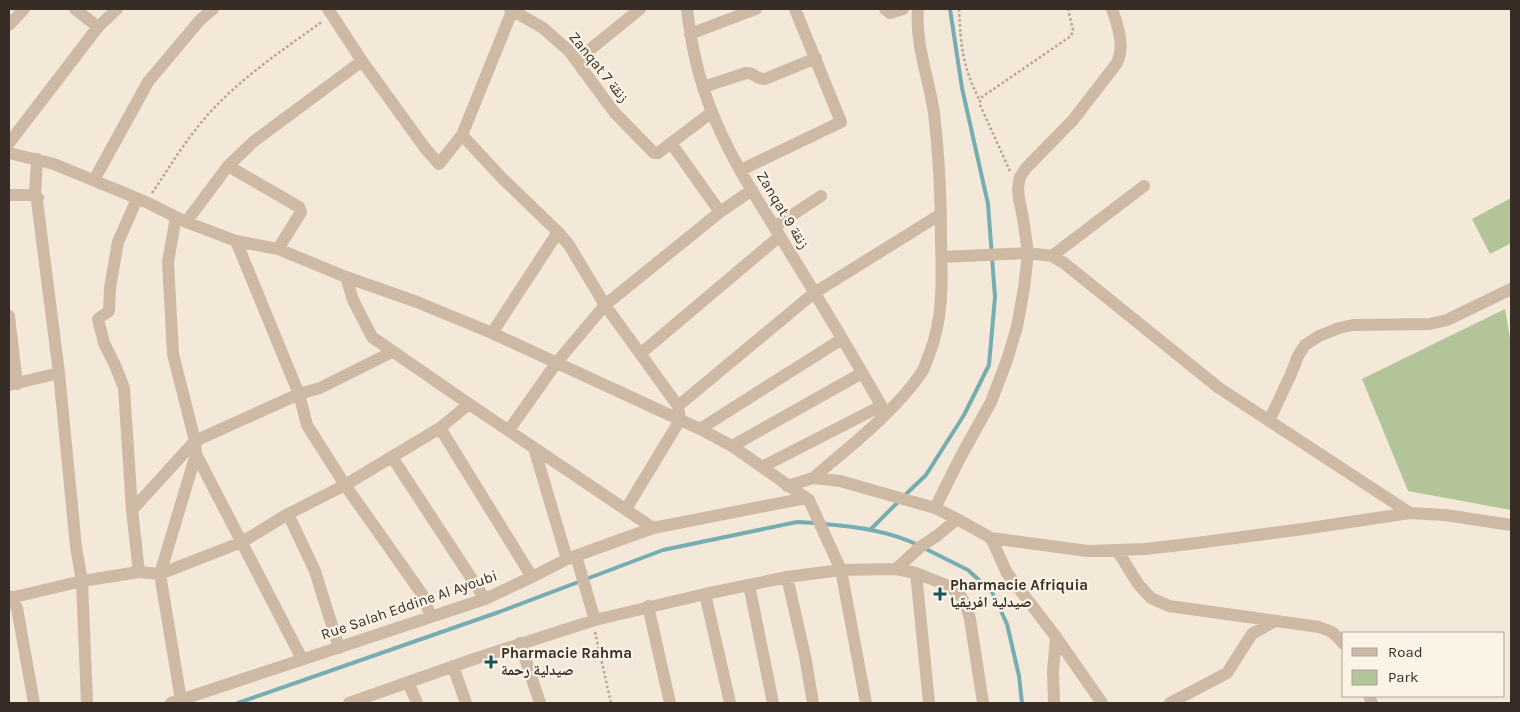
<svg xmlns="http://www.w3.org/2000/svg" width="1520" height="712" font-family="Karla,'Noto Naskh Arabic',sans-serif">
	<rect width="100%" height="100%" fill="#f4e9d9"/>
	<path fill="#b2c498" d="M1511 198V243L1490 254 1472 219Z
		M1505 309 1511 344V510L1408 491 1362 379Z"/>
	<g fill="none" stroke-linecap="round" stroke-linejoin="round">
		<path stroke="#76adb3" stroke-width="4" d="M904 496 926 475 964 415 989 365 995 297 988 204 962 88 950 9
			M823 524C855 526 889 531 918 545
			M870 530 899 501
			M924 548 968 570 992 592 1007 624 1019 676 1022 703
			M238 703 499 612 663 550 797 522 816 523"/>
		<path stroke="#b9a38e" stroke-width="2.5" stroke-dasharray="2.5 2.5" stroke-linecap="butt" d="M959 9C961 46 962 65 979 99
			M1010 171 980 105V100L982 97 1071 36 1073 30 1068 9
			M152 193C166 173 178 152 193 133 227 87 277 54 323 21
			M595 632 611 703"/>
		<path stroke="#cdb9a4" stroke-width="12" d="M75 9 98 27
			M328 9 362 61 425 148 439 164 462 135 513 9
			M510 9 543 28 569 51 614 112 654 153H658L712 112
			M687 9C691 44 698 78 712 112 729 156 756 197 781 238 817 296 852 354 886 414
			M885 9 890 13 903 9
			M9 25 24 9
			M690 34 756 9
			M577 60 640 9
			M703 87 746 73C754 72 757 80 765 79L816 58
			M462 135 502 178 558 232 569 245 605 305 678 406 680 420 626 509
			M9 143 98 27 117 9
			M671 143 720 212
			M9 153 54 164 146 202 186 222 236 241 278 249 346 277 353 300 372 337 469 404 653 528
			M228 166 299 207 301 212 278 249
			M741 170 841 122 795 9
			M94 180 148 82 200 20 213 9
			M9 195H32L38 198 37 201 59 373 76 547 82 581 87 703
			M35 195 37 159
			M137 199 118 242 110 288 109 311 98 319 104 343 115 365 124 388 132 510 139 572
			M176 217 168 262 173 354 195 441 196 454 302 659
			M186 222 228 166 253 142 362 61
			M774 227 821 196
			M236 241 299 394 307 425 345 485 422 594 431 617
			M1052 256 1144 186
			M942 257 1028 253 1052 256 1064 263 1219 388 1410 513
			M346 277 417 302 492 333 700 429 732 446 809 500 841 570 896 569 916 573 949 586 960 595 966 605 970 619 983 703
			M9 316 17 384
			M492 333 558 232
			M640 354 780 236
			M9 385 59 373
			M678 406 814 293 941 214
			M1269 421 1291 374 1298 356 1305 345 1319 336 1339 328 1353 325 1430 324 1447 320 1511 289
			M440 428 532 577
			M700 429 842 339
			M509 430 557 362 605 305 720 212 752 190
			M732 446 862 373
			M534 448 567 559
			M392 457 485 599
			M762 467 881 406
			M813 478C850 446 895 412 922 372 925 367 927 360 929 355 944 317 942 279 941 239 941 197 939 155 934 113 929 78 915 45 918 9
			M787 486 813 478 840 481 935 508 961 456 991 402 1007 360 1017 327 1024 288 1028 253 1023 218 1019 199 1018 188 1020 177 1026 168 1073 120 1117 63C1125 46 1118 26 1112 9
			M935 508 957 519 991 538 1088 551 1145 549 1189 544 1303 529 1410 513 1445 515 1511 525
			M132 510 195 441 299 394 320 388 392 352
			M288 514 315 571 339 648
			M991 538 1007 573 1056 637 1102 703
			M1117 550 1138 584 1151 598 1169 606 1319 627 1332 632 1344 644
			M576 556 595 620
			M896 569 920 547 938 535 957 519
			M916 573 929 703
			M787 577 805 656 813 703
			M749 585 773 703
			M705 594 730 703
			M9 596 17 608 34 703
			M10 598 82 581 139 572 160 574 242 542 288 514 345 485 440 428 469 404
			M648 606 670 703
			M520 643 540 703
			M453 666 466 703
			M408 682 417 703
			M1369 696 1372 703
			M181 700 160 574 196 454
			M171 703 485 599 532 577 567 559 653 528 806 498
			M349 703 477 658 595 620 705 594 787 577 841 570 866 703
			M1054 703 1053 671 1056 637
			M1170 703 1227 673 1252 634 1275 621"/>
	</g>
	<g fill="#18545c" stroke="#fbf3e6" stroke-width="2">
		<path d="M937.5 586.5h5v5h5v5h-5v5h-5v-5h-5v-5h5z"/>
		<path d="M488.5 654.5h5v5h5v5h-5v5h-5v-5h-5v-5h5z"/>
	</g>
	<g text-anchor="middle" stroke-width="4.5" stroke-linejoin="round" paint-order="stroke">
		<g font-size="15" fill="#372d26" stroke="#fbf3e6">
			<text transform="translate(599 67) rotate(51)" y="5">Zanqat 7 زنقة</text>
			<text transform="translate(783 210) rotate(59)" y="5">Zanqat 9 زنقة</text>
			<text transform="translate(409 605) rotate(-19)" y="5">Rue Salah Eddine Al Ayoubi</text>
		</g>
		<g font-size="15" font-weight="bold" fill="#372d26" stroke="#fbf3e6" text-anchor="start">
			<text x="950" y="590">Pharmacie Afriquia<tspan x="950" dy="17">صيدلية افريقيا</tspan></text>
			<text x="501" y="658">Pharmacie Rahma<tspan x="501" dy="17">صيدلية رحمة</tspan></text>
		</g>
	</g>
	<rect width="1520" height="712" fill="none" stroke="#372d26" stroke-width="20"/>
	<rect x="1342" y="632" width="162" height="65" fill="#fbf3e6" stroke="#ada499"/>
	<rect x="1352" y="648" width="25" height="8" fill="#cdb9a4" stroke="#ada499"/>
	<text x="1388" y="657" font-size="15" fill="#372d26">Road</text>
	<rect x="1352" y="670" width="25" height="15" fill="#b2c498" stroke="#ada499"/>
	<text x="1388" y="682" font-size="15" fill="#372d26">Park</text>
</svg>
